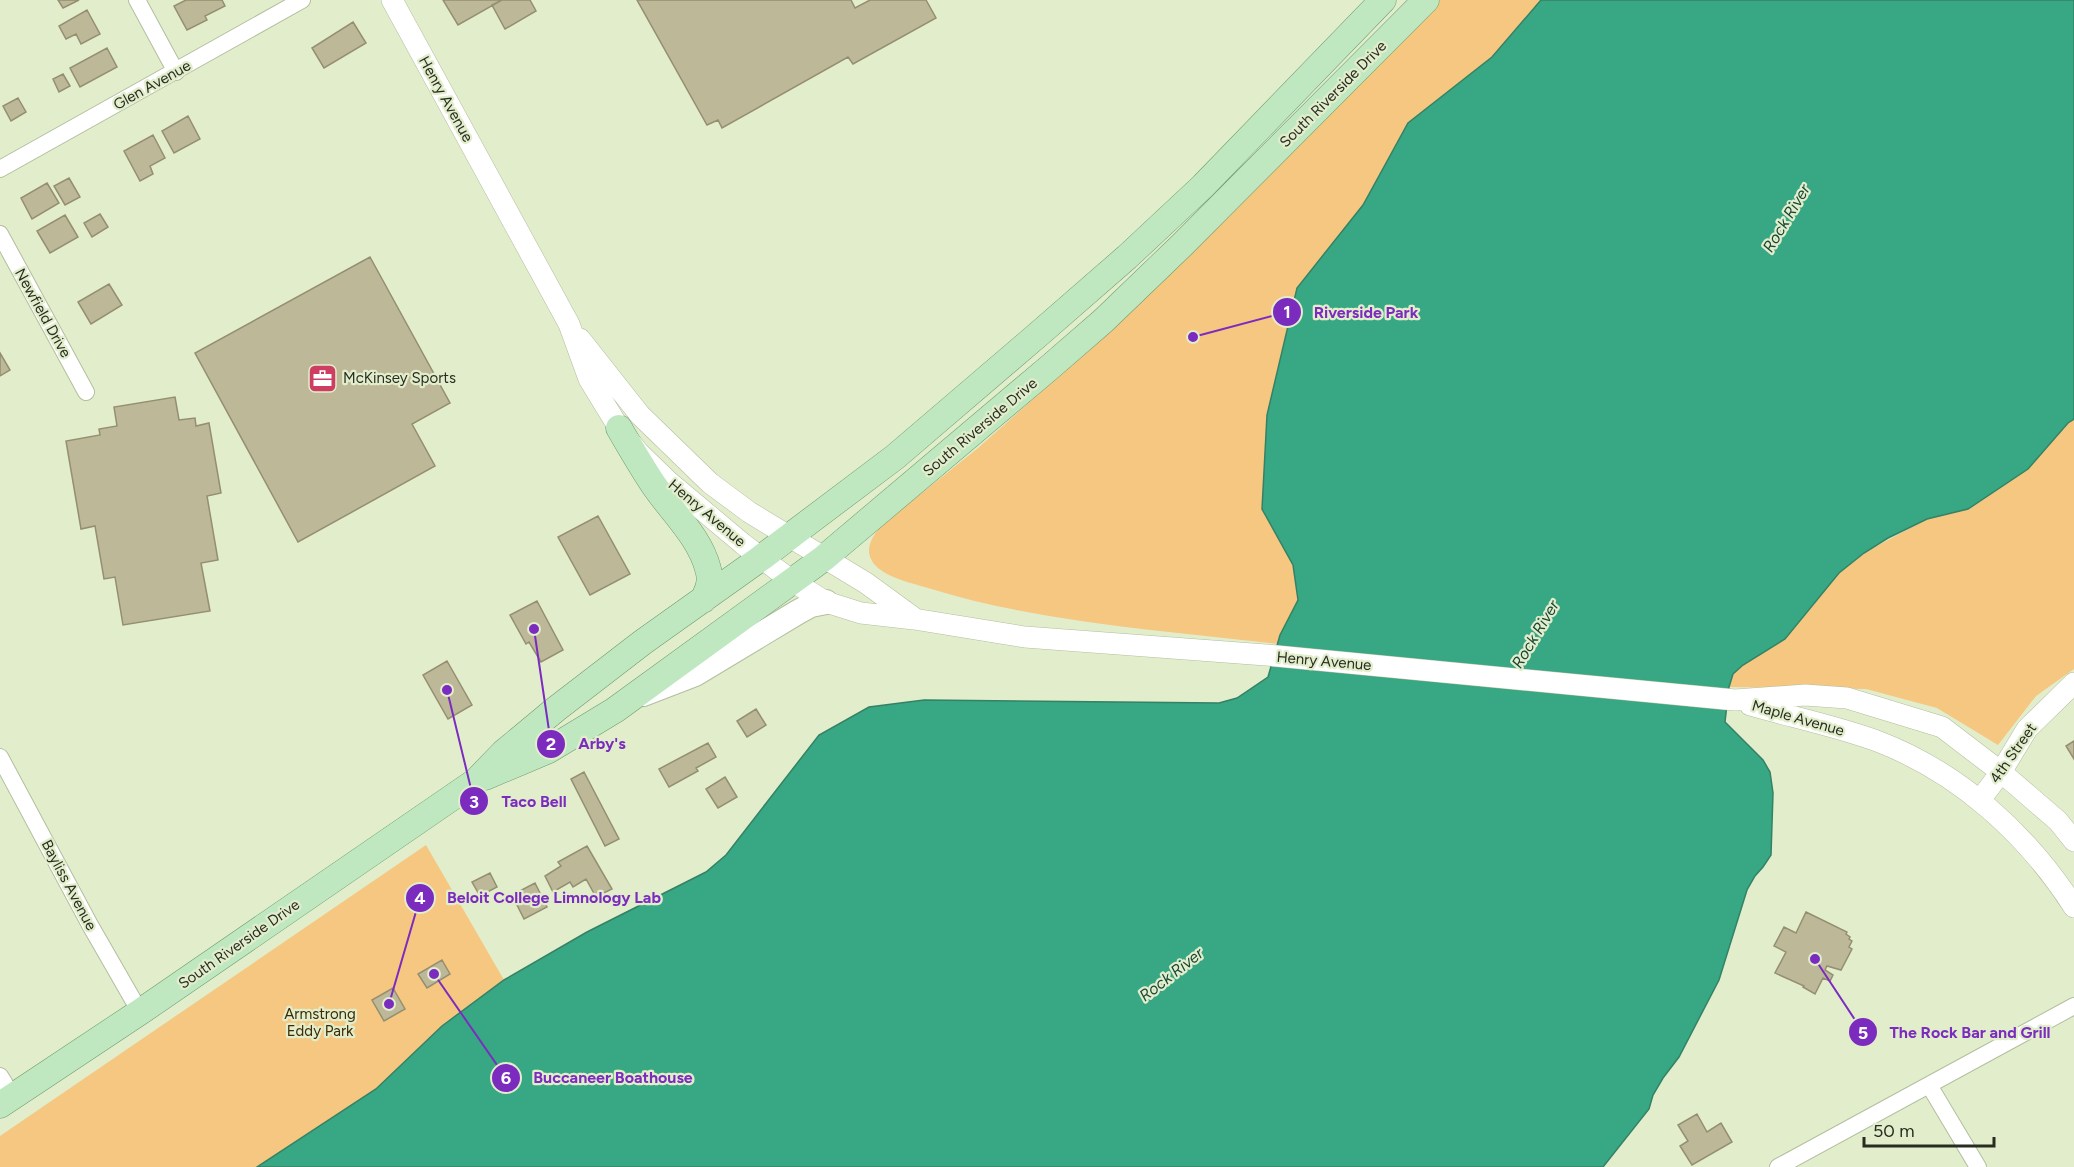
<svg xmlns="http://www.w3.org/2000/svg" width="2074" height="1167" font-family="Figtree,sans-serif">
	<rect width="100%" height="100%" fill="#e2edcc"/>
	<path fill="#f5c780" d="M1439 0H1541L1492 57 1408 123 1363 205 1297 288 1262 509 1293 565 1298 600 1278 644C1161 630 1041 623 928 588 912 583 891 579 878 568 862 554 870 538 882 525L978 448 1069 367Z
		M2074 419V669L2036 696 1998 745 1937 708 1866 689 1729 687 1733 674 1742 665 1785 639 1839 573 1864 553 1927 519 1968 509 2028 469 2068 423Z
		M426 845 504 980 442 1026 376 1089 257 1167H0V1136Z"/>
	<path fill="#38a783" stroke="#348266" stroke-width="1.5" d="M1541 0H2074V419L2068 423 2028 469 1968 509 1927 519 1888 538 1864 553 1839 573 1785 639 1743 665 1733 674 1729 687 1725 722 1763 760 1770 772 1773 793 1771 855 1763 867 1755 876 1747 890 1719 980 1679 1057 1663 1078 1653 1095 1649 1109 1603 1167H257L376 1089 442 1026 504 980 587 932 706 872 726 855 819 735 869 707 924 700 1219 703 1237 698 1268 677 1280 635 1298 600 1293 565 1262 509 1267 415 1297 288 1363 205 1408 123 1492 57Z"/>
	<path fill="#bdb897" stroke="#948f70" stroke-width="1.5" d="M58 0H79L63 8Z
		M186 0H222L225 6 205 16 207 20 187 30 174 6Z
		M443 0H502L458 25Z
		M502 0H530L536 11 505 29 492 5Z
		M637 0H851L855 8 870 0H926L936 18 853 64 848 57 722 128 718 120 707 125Z
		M87 10 100 34 81 44 76 34 66 39 59 26Z
		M353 22 366 43 324 68 312 48Z
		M107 48 117 67 80 87 70 68Z
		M63 74 70 86 59 92 53 79Z
		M18 98 26 112 11 121 3 106Z
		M188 116 200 139 174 153 162 131Z
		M153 135 165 158 150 166 153 174 140 181 124 151Z
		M69 178 80 197 65 205 54 186Z
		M47 183 59 203 32 219 21 198Z
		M100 214 108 227 92 237 84 223Z
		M65 215 78 237 50 253 37 231Z
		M370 257 450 403 412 424 435 466 298 542 195 353Z
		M109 284 122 305 91 324 78 302Z
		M0 353 10 370 0 376Z
		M175 397 179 420 195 418 196 426 209 423 221 493 207 496 218 560 201 563 210 611 123 625 115 577 104 579 95 526 81 529 66 441 100 435 99 429 117 426 114 407Z
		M598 516 630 574 590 595 558 537Z
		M537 601 563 650 541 662 529 642 526 644 510 615Z
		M447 661 472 705 448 719 423 675Z
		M756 709 766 725 747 737 737 721Z
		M2074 741V759L2066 746Z
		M708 743 716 757 696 768 698 771 669 787 659 769Z
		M584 772 619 839 605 846 571 779Z
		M725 777 737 797 718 808 706 789Z
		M587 846 612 889 596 897 586 879 573 887 570 882 553 892 545 876 561 866 558 862Z
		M490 873 497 887 480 896 472 882Z
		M535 883 547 907 524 919 512 895Z
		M1806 912 1847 932 1846 934 1850 937 1849 939 1852 941 1849 947 1852 949 1841 970 1827 966 1825 970 1833 975 1830 981 1823 978 1815 994 1803 987 1804 986 1775 973 1786 952 1774 946 1784 927 1796 933Z
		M442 960 450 974 427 988 418 974Z
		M393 988 405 1009 384 1021 372 1000Z
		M1697 1114 1707 1132 1721 1123 1732 1142 1692 1165 1680 1146 1688 1141 1678 1125Z"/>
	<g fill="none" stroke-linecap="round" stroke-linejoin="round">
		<defs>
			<path id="minor" d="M137 0 176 72
				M0 169 302 0
				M0 234 86 392
				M0 757 90 925 140 1012
				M0 1076 13 1097
				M1929 1085 1978 1167
				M1778 1167 2074 1006"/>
			<path id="tertiary" d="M392 0 569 324 589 379 619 428 639 453 669 482 743 544 792 581 826 602 861 613 914 619 1025 637 1266 655 1735 700 1805 695 1847 698 1942 727 2001 772 2058 821 2074 841
				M580 339 640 415 710 483 749 512 866 583 914 618
				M1750 705C1792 717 1836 726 1877 741 1959 772 2027 834 2074 907
				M1980 800 2001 772 2027 729 2074 683"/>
			<path id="secondary" d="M643 694 695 674 798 612 811 605 826 602"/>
			<path id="primary" d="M619 428C630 447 641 466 653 484 671 511 700 537 708 569 712 581 708 590 703 600
				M485 777 549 750 615 710 824 558 1050 367 1103 321 1182 245 1426 0
				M0 1105 140 1012 476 781 503 753 556 709 643 642 761 558 895 457 1041 332 1127 257 1203 186 1383 0"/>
		</defs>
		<use href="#minor" stroke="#b3be9e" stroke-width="18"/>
		<use href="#tertiary" stroke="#b3be9e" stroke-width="22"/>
		<use href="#secondary" stroke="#b3be9e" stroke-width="26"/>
		<use href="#primary" stroke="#6f9c6e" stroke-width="27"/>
		<use href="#minor" stroke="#fff" stroke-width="16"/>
		<use href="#tertiary" stroke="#fff" stroke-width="21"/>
		<use href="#secondary" stroke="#fff" stroke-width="24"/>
		<use href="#primary" stroke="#bfe8c1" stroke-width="26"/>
	</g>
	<defs>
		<symbol id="office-square" viewBox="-11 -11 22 22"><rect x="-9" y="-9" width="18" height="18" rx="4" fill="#cd3e62" stroke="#e2edcc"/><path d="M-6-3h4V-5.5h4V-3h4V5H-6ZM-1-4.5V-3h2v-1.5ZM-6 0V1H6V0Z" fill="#fff"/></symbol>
	</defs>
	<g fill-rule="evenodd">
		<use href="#office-square" x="306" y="362" width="33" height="33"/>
	</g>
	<g text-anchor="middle" stroke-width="4.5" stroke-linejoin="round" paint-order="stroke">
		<g font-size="15" fill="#292d21" stroke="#e2edcc">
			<text transform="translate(152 85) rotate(-29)" y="5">Glen Avenue</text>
			<text transform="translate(1333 94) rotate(-45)" y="5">South Riverside Drive</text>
			<text transform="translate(446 99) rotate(61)" y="5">Henry Avenue</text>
			<text transform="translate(43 313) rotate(61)" y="5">Newfield Drive</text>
			<text transform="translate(980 427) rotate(-40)" y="5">South Riverside Drive</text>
			<text transform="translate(707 513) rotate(40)" y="5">Henry Avenue</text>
			<text transform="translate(1324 661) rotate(5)" y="5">Henry Avenue</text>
			<text transform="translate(1798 718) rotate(16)" y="5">Maple Avenue</text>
			<text transform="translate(2013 753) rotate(-55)" y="5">4th Street</text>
			<text transform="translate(69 885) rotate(62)" y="5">Bayliss Avenue</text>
			<text transform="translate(239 944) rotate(-35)" y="5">South Riverside Drive</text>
		</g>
		<g font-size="15" fill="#292d21" stroke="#e2edcc" text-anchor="start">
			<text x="343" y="383">McKinsey Sports</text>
		</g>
		<g font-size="15" fill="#3e2a06" stroke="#e2edcc">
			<text x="320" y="1019">Armstrong<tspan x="320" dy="17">Eddy Park</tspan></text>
		</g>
		<g font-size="16" font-style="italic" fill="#174536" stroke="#e2edcc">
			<text transform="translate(1786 218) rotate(-59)" y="6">Rock River</text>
			<text transform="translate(1535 634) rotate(-59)" y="6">Rock River</text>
			<text transform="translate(1171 974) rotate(-38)" y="6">Rock River</text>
		</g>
	</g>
	<path fill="none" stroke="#7b2cbf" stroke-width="2" d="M1193 337L1287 312M534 629L551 744M447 690L474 801M389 1004L420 898M1815 959L1863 1032M434 974L506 1078"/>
	<g fill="#7b2cbf" stroke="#e2edcc" stroke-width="2">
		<circle cx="1193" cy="337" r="6"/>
		<circle cx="534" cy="629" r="6"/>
		<circle cx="447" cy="690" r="6"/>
		<circle cx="389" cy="1004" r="6"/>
		<circle cx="1815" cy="959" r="6"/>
		<circle cx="434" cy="974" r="6"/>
		<circle cx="1287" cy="312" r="15"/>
		<circle cx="551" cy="744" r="15"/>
		<circle cx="474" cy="801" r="15"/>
		<circle cx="420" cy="898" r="15"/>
		<circle cx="1863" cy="1032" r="15"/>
		<circle cx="506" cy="1078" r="15"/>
	</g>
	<g font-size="18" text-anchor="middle" font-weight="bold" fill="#fff">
		<text x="1287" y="318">1</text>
		<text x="551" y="750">2</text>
		<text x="474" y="808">3</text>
		<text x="420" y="904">4</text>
		<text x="1863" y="1039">5</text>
		<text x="506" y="1084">6</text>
	</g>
	<g font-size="16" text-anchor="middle" font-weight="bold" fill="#7b2cbf" stroke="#e2edcc" stroke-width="4.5" stroke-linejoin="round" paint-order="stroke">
		<text x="1366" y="318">Riverside Park</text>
		<text x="602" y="749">Arby's</text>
		<text x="534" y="807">Taco Bell</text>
		<text x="554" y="903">Beloit College Limnology Lab</text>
		<text x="1970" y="1038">The Rock Bar and Grill</text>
		<text x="613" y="1083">Buccaneer Boathouse</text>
	</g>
	<path d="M1864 1137v9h130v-9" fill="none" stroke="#292d21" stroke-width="3"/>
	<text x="1873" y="1137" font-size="18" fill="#292d21" stroke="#e2edcc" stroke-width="4.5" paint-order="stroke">50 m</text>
</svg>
